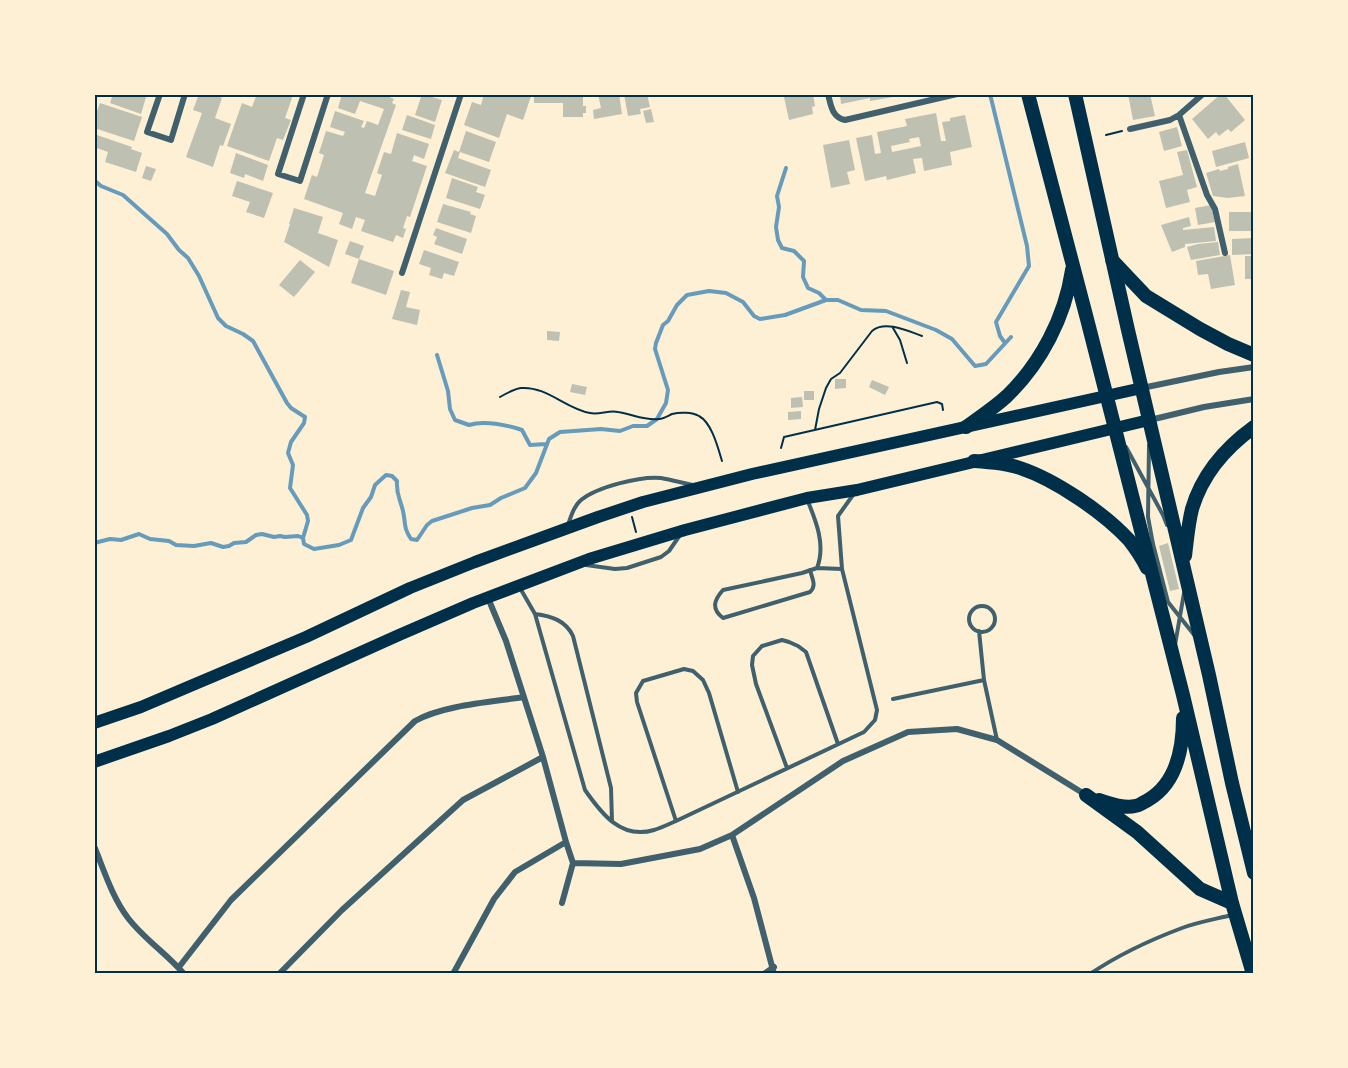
<svg xmlns="http://www.w3.org/2000/svg" width="1348" height="1068" font-family="'Alegreya Sans',sans-serif">
	<rect width="100%" height="100%" fill="#fdf0d5"/>
	<g fill="none" stroke-linecap="round" stroke-linejoin="round">
		<path stroke="#669bbc" stroke-width="4" d="M990 94 1027 246 1029 266 996 322 1000 336 1005 343
			M786 168 777 196 779 207 776 227 778 240 782 248 794 251 804 261 803 277 808 288 819 293 826 300
			M94 180 101 186 123 195 167 234 179 250 188 258 199 276 218 318 226 326 243 334 253 341 287 403 291 408 305 417 304 423 291 442 288 453 293 465 290 488 307 515 308 521 303 538 304 544 314 549 339 545 351 540 363 508 371 497 375 485 386 475 392 476 397 481C396 495 400 498 403 511 406 524 403 527 411 539L417 540 427 525 432 521 472 508 490 505 501 498 525 488 536 473 549 439 560 432 601 429 620 431 633 426H647L657 419 666 403 668 390 655 349 656 343 663 325 668 321 677 305 687 295 709 291 726 293 743 302 754 316 760 319 785 315 826 300H838L861 310 886 311 936 330 952 339 975 366 986 364 1011 337
			M437 355 448 391 450 409 455 420 469 425C484 420 507 425 522 430L530 445 546 444
			M94 543 110 539 121 540 139 534 150 539 169 541 176 545 194 546 211 543 223 547 229 546 234 543 246 542 256 535 262 534 274 537 280 536 285 537 298 536 303 538"/>
	</g>
	<path fill="#bec0b2" fill-rule="evenodd" d="M113 94H139L146 97 141 114 110 103Z
		M199 94H213L222 98 215 118 231 124 223 146 220 145 213 167 186 157 202 113 193 110Z
		M257 94 293 95 285 118 291 120 283 140 277 138 269 161 227 146 242 103 252 107Z
		M342 94 372 96 382 94 394 99 392 103 396 105 365 193 375 196 382 175 377 173 384 152 391 154 397 133 429 144 424 159 414 155 412 161 427 166 410 217 407 216 403 228 406 229 403 238 396 235 393 242 361 231 365 220 356 217 352 229 339 224 343 213 304 199 312 175 317 177 324 155 319 153 326 131 343 136 345 132 330 127 335 111 364 121 361 127 364 128 367 121 378 125 384 109 360 101 355 114 338 108Z
		M422 94 442 100 435 122 415 115Z
		M484 94H527L531 96 523 120 507 114 499 138 464 125 472 102 481 105Z
		M534 94H583V106H586V113H583V117H563V103H534Z
		M598 94H619L622 114 594 119 593 110 601 108Z
		M624 94H647L650 107 640 109 641 114 628 116Z
		M786 94H813L815 106 812 107 813 114 789 120 784 97H786Z
		M840 94H899V96L870 101V98L841 104Z
		M1128 94H1150L1155 116 1133 120Z
		M1221 94H1224L1245 120 1231 132 1228 129 1219 136 1216 132 1208 139 1192 119Z
		M100 103 142 117 134 141 94 128V119Z
		M651 109 654 122 646 123 643 111Z
		M936 113 941 141H946L942 122 950 121V118L965 115 972 147 950 152 952 165 924 171 922 158 913 159 916 173 887 180 886 176 865 181 856 138 872 135 875 154 881 153 877 132 907 126 905 119ZM919 137 921 146 892 152 891 146 910 142 909 139Z
		M407 115 435 125 431 139 402 130Z
		M1177 127 1182 146 1164 151 1159 132Z
		M466 131 496 142 489 162 460 152 458 158 491 170 485 187 445 173 454 150 459 152Z
		M94 134 132 147 131 149 142 153 136 172 105 162 108 152 94 147Z
		M849 140 855 170 847 172 850 184 831 188 823 145Z
		M1245 142 1249 158 1216 167 1212 151Z
		M1187 150 1197 187 1187 190 1190 202 1166 208 1159 181 1183 175 1177 152Z
		M236 153 268 165 263 181 245 174 244 178 230 173Z
		M1238 164 1245 196 1228 198 1213 196 1206 173 1219 169 1220 171 1228 169V167Z
		M146 166 156 169 151 181 142 178Z
		M452 178 478 187 476 192 485 195 480 209 446 198Z
		M237 181 273 193 264 218 246 212 250 202 232 196Z
		M443 204 471 212 470 214 476 216 471 233 437 222Z
		M1211 205 1215 222 1198 225 1195 208Z
		M294 208 323 217 318 233 338 240 329 267 284 242 290 224H289Z
		M1229 212H1254V231H1229Z
		M1189 217 1191 226 1183 228V230L1214 227 1216 241 1185 244V247L1172 252 1161 225Z
		M436 228 467 239 462 254 434 244 437 237 433 235Z
		M1254 238V254L1232 255V239Z
		M350 241 364 246 359 259 394 271 386 295 351 283 359 259 345 254Z
		M1218 242 1220 255 1191 260 1187 247 1198 244Z
		M424 250 459 262 454 276 444 273 442 279 429 275 431 268 419 264Z
		M1230 255 1235 285 1211 289 1208 274 1198 275 1196 261Z
		M1245 256H1254V279H1245Z
		M300 260 315 272 294 297 279 285Z
		M401 290 410 292 406 307 420 310 417 325 392 319Z
		M547 331 560 332 559 341 547 340Z
		M835 379H846V388L835 389Z
		M872 380 889 387 885 395 869 387Z
		M572 384 587 387 585 395 570 392Z
		M804 391H814V400H804Z
		M802 397 803 407 791 408V398Z
		M801 411V419L788 420V412Z
		M1168 543 1179 589 1170 591 1159 546Z"/>
	<g fill="none" stroke-linecap="round" stroke-linejoin="round">
		<path stroke="#003049" stroke-width="2" d="M1106 135 1122 131
			M893 328 900 340 907 363
			M500 397C507 393 514 389 521 388 547 386 566 409 590 413 599 415 609 410 618 412 632 414 645 421 659 419 664 419 668 416 672 414 680 412 692 412 699 416 712 423 718 448 722 461
			M815 430 819 409 826 388 831 379 840 373 872 331C885 320 908 331 922 336
			M781 448 784 437 937 402 942 404 943 410
			M632 517 636 532"/>
		<path stroke="#3f606c" stroke-width="4" d="M1149 445 1148 517 1153 544 1168 602 1195 636
			M1126 447 1163 515 1167 525
			M807 499C816 521 826 545 817 568L802 573 723 590C714 600 711 609 723 618L810 592C817 586 812 578 810 570
			M568 525C571 516 574 506 581 500 597 487 640 476 661 478 672 480 683 483 693 485
			M586 565 615 569 627 568 661 557 669 551 680 535
			M817 568 842 569
			M520 588 535 614 585 790C601 813 621 840 654 830 661 828 669 824 676 821L864 732 875 720 877 710 842 569 838 516 853 495
			M969 619a13 13 0 1 1 26 0a13 13 0 1 1-26 0Z
			M535 614C552 616 566 621 573 636L611 788 612 821
			M979 631 984 680 997 740
			M1175 645 1184 593
			M893 699 984 680
			M787 768 756 684 752 665 753 656 762 646 782 640 789 642 798 646 806 652 838 744
			M676 821 637 702 636 693 643 681 684 669 693 671 703 680 709 693 738 792
			M1090 974C1118 955 1150 940 1182 928 1198 922 1216 919 1232 915"/>
		<path stroke="#3f606c" stroke-width="6" d="M160 94 147 132 171 140 185 94
			M304 94 278 174 300 181 328 94
			M828 94C831 106 832 117 845 120L957 94
			M1179 115 1207 195 1215 209 1225 253
			M1130 129 1170 120 1179 115 1203 94
			M402 273 461 94
			M1142 388 1219 372 1254 367
			M1150 420 1204 407 1254 399
			M488 598 506 641 543 757 566 842 573 863 562 903
			M732 835 754 898 774 974
			M94 846C104 870 112 897 128 918 144 939 167 954 184 974
			M573 863 621 864 700 849 732 835 843 761 908 732 957 729 997 740 1086 795
			M179 967 231 900 415 721C443 705 492 702 524 697
			M279 974 342 910 463 800 543 757
			M453 974 494 899 515 872 566 842
			M764 974 774 967"/>
		<path stroke="#003049" stroke-width="12" d="M94 723 141 707 188 687 306 637 410 588 475 562 598 517 643 502 752 474 1142 388
			M94 762 169 736 212 719 399 635 473 603 589 559 685 530 807 498 857 490 1149 420"/>
		<path stroke="#003049" stroke-width="14" d="M1028 94 1087 319 1183 695 1232 903 1253 974
			M1075 94 1128 330 1209 675 1232 783 1254 873
			M1112 260 1146 296 1200 329 1228 344 1254 355
			M966 427C980 417 994 408 1007 396 1041 363 1065 317 1072 270
			M974 461C990 462 1006 463 1020 468 1056 480 1104 513 1129 540 1136 549 1142 558 1147 568
			M1185 556C1187 540 1188 525 1192 509 1202 475 1225 448 1254 427
			M1086 795 1137 832 1200 889 1232 903
			M1099 800C1109 803 1124 809 1135 806 1139 806 1144 802 1148 800 1177 783 1183 749 1183 718"/>
	</g>
	<rect width="1348" height="1068" fill="none" stroke="#fdf0d5" stroke-width="192"/>
	<rect x="96" y="96" width="1156" height="876" fill="none" stroke="#003049" stroke-width="2"/>
</svg>
